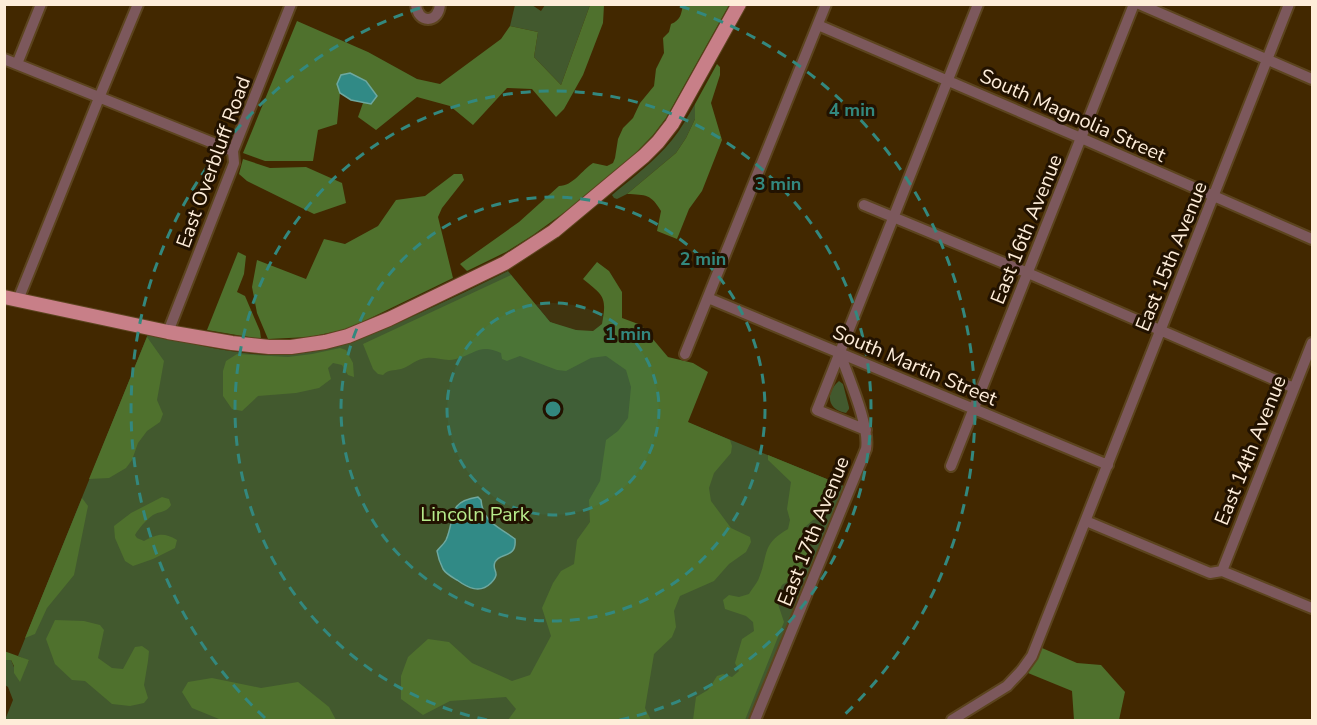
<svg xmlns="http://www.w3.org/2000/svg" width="1317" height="725" font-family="'Nunito Sans',sans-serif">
	<rect width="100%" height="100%" fill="#422800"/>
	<path fill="#42592e" d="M515 5H532L541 11 545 5H590L561 85 534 57 538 32 510 26Z
		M695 104V119L686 138 676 153 627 194 617 199 614 198 612 195C632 178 655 161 672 140 681 129 688 116 695 104Z
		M508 271 550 322 667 369 652 408 844 486 750 720H5L13 700 8 687 5 685 4 660H11L14 667 29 661 18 656 148 334C188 342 229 354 270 355 324 356 369 336 418 314 448 300 478 286 508 271Z
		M839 381 843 384 849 407V409L846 413C827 410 825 393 839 381Z"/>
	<path fill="#4f712d" d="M590 5H604L603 23 583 75 564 109 556 117 532 89 507 88 473 125 450 106 417 97 376 130 358 117 363 103H371L337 84 340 93 337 124 318 130 313 161H265L243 153 297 21 368 52 417 79 440 84 501 39 510 26 538 32 534 57 561 85Z
		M683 5H729L666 118 653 135 624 165 569 209 533 235 506 252 467 271 460 264 519 222 559 186C573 186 582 170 593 163L607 166 613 163 615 158 618 139 623 128 633 118 640 103 654 86 656 69 664 53 663 38 669 32 671 24C681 20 681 14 683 5Z
		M717 64 720 67V75L711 103 722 140 702 191 689 209 677 239 657 231 661 211C651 194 646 195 627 194L676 153 686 138 695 119V104Z
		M243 159 270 168 306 167 342 183 346 203 314 214 247 181 239 174Z
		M454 174H462L464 180 442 208 438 217 453 278 348 329 309 337 268 339 257 313 252 287 257 260 306 279 324 239 345 244 378 226 396 200 425 196Z
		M238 252 246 256 244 274 237 292 245 296 260 331 261 339 207 330Z
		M597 262 609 271 622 292V318L641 325 668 357 693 363 708 372 688 422 730 440 732 446 731 453 714 473 709 488 711 501 731 528 750 537 751 542 746 552 729 564 714 581 680 596 674 611 676 627 672 637 654 654 645 708 651 720H508L516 709 506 697 450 701 423 715 401 699V676L408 657 428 639 449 642 472 663 512 681 530 675 551 636 542 608 553 583 561 571 574 564 577 540 590 522 589 500 600 481 606 440 618 431 628 418 631 387 626 370 606 356 591 358 566 371 557 370 520 356 507 361 502 359 501 353C480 343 475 354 456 359 446 362 436 357 427 358 417 358 409 367 401 369 393 371 389 369 383 375L378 374 373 369 363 344 511 275 550 322 576 330 593 331 602 324C607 297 604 296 583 279Z
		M147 337 164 361 157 400 163 414 160 422 147 431 138 443 132 460 126 468 109 478 89 479Z
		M340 348 346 350 353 363 354 377 348 375 342 365 333 363 328 368 331 379 319 388 296 393 258 396 242 411 232 409 223 396V371L226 361 237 354 288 357 312 354Z
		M768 455 839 484 833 502 824 516 813 520 805 527 804 539 808 546 809 553 798 575 782 585 776 598 784 622 745 720H693L696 697 708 690 717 676 723 674 732 677 739 671 735 663 742 639 754 631 753 622 746 616 725 609 723 600 729 595 739 597 749 594C752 589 757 583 759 578 769 553 761 545 788 529L790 520 787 509 791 482 768 460Z
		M162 497 169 499 171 505C166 513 160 511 153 515 146 520 139 528 135 535L137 538 144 541C158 534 163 532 177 540L175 548 153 559 133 566 125 561 115 538 114 526 131 513Z
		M82 498 88 506 74 575 47 608 35 634 25 638Z
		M55 620 84 621 100 625 104 630 98 658 112 668 123 669 135 647 142 646 149 651 148 661 144 685 148 698 144 703 130 706 112 704 85 681 72 680 55 664 46 639Z
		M1042 648 1077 663 1101 665 1125 692 1119 720H1074L1072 691 1028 673 1037 659Z
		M4 651 29 660 20 682 14 673V666L11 660H5Z
		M212 678 261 688 298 682 329 707 336 720H220L219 719 192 708 182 692 188 682Z"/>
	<path fill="#318a86" stroke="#6ea89f" stroke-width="1.5" d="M350 73 366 81 377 96 371 104 351 100 340 93 337 84 341 75Z
		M478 497 481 500C483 523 498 526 515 539 517 559 500 552 495 562 491 571 502 572 491 583 480 594 468 588 457 580 452 577 446 574 443 569 440 563 438 557 437 551 440 547 444 544 446 540 456 517 446 502 478 497Z"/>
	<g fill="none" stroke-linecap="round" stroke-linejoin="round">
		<defs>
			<path id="minor" d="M416 4C417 24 439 24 440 4
				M1139 4 1312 79
				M818 25 1081 138 1312 239
				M4 59 233 151
				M17 64 41 4
				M864 205 1028 273 1294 388
				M708 298 1108 465
				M18 300 99 98 138 4
				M168 332 234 163 233 151 291 4
				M685 354 826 4
				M866 430 817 410 978 4
				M951 466 1134 4
				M1086 521 1210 573 1222 571 1312 608
				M1222 571 1312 343
				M755 720 866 449C870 425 848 377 840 353
				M952 720 1007 686 1022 670 1032 656 1289 4"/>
			<path id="major" d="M4 297 168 332 232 343 269 347H291L325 342 348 336 389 319 505 263 554 231 644 156 658 142 672 124 739 4"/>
		</defs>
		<use href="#minor" stroke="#5c441e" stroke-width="14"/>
		<use href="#major" stroke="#5c441e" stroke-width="16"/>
		<use href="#minor" stroke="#7c585c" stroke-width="10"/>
		<use href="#major" stroke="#c87f88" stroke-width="14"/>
	</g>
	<circle cx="553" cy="409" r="106" fill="#33887e" fill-opacity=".12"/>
	<g fill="none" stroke="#33887e" stroke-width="3" stroke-dasharray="10 8">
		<circle cx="553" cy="409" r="106"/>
		<circle cx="553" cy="409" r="212"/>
		<path d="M487 720A318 318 0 1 1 619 720"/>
		<path d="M265 718A423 423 0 0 1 426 6M680 6A423 423 0 0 1 841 718"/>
	</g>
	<g text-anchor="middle" stroke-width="6" stroke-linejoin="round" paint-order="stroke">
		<g font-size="20" fill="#feedd9" stroke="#221200">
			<text transform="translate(1073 115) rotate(24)" y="7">South Magnolia Street</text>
			<text transform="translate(213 162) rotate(-70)" y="7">East Overbluff Road</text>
			<text transform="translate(1026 229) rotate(-68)" y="7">East 16th Avenue</text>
			<text transform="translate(1171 256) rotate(-68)" y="7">East 15th Avenue</text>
			<text transform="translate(915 365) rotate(23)" y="7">South Martin Street</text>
			<text transform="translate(1250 450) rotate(-68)" y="7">East 14th Avenue</text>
			<text transform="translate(813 531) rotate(-68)" y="7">East 17th Avenue</text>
		</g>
		<g font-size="20" fill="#b7ea8b" stroke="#221200">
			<text x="475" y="521">Lincoln Park</text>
		</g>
	</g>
	<circle cx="553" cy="409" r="9" fill="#33887e" stroke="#221200" stroke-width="3"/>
	<g font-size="18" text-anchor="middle" font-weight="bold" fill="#33887e" stroke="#221200" stroke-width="6" stroke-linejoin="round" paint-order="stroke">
		<text x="852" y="116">4 min</text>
		<text x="778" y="190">3 min</text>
		<text x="703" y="265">2 min</text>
		<text x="628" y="340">1 min</text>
	</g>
	<rect width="1317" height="725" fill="none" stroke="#feedd9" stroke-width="12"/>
</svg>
